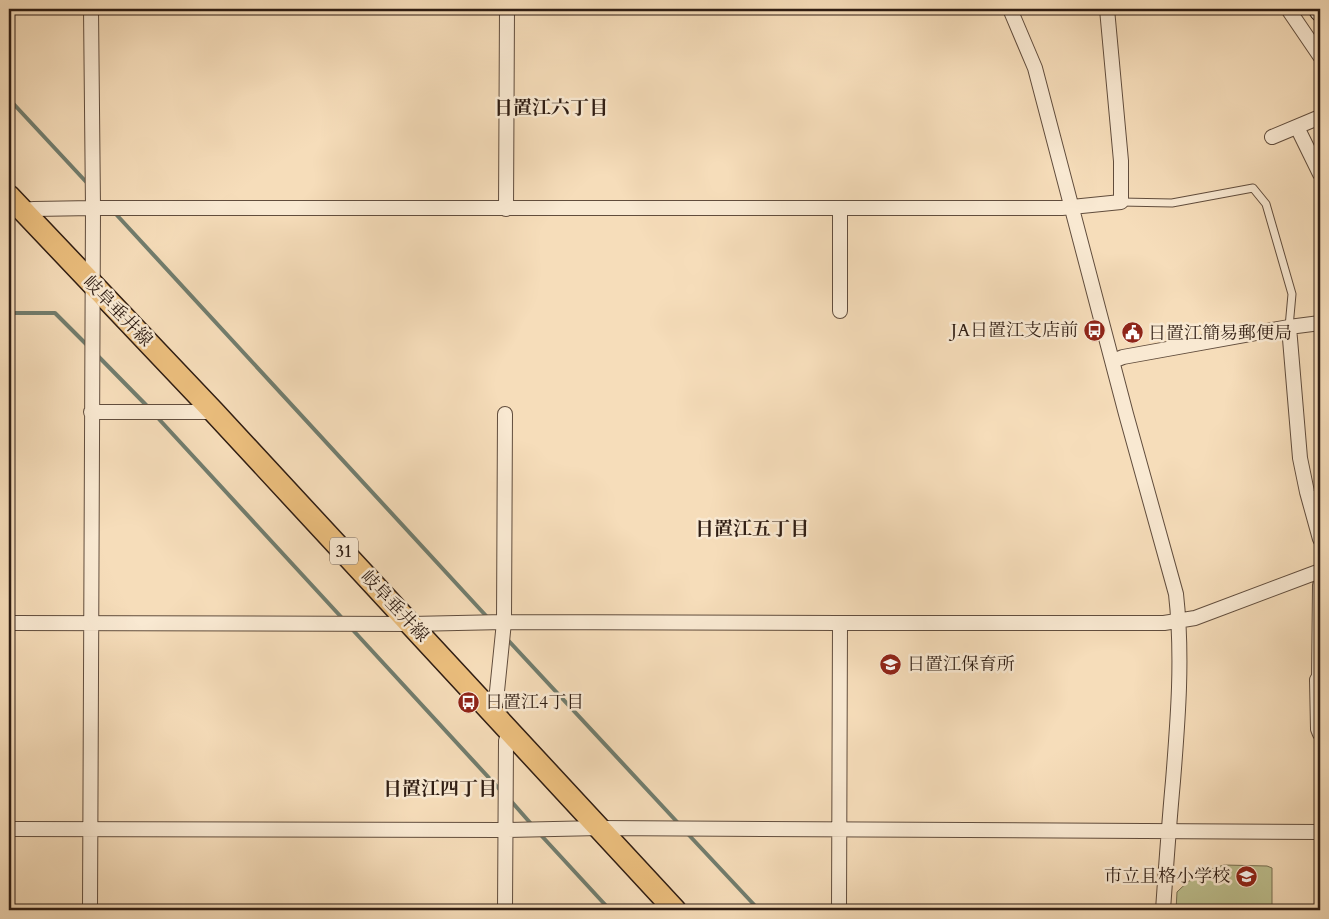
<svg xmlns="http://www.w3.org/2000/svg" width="1329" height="919" font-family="Cardo,'Noto Serif JP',serif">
	<rect width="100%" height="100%" fill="#f6ddba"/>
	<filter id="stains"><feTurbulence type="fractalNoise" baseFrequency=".004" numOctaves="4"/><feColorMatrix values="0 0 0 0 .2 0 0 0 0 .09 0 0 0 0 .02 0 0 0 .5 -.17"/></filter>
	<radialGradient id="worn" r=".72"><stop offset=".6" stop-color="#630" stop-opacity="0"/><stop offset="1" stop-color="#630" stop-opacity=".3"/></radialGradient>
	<path fill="#bdc08f" stroke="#766e51" d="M1224 865 1267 866 1272 868V910H1176L1177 892C1193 876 1203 871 1224 865Z"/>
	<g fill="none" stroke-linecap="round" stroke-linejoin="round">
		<path stroke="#717d6e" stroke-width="4" d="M9 99 89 185
			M114 212 489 619
			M9 313H55L89 347
			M96 354 149 408
			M157 417 343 619
			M351 628 502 792
			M507 639 679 824
			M511 801 533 826
			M539 833 610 910
			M687 833 759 910"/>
		<defs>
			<path id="lane" d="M1121 202 1172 203 1253 188 1266 204 1292 294 1289 327"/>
			<path id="street" d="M1010 9 1035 68 1126 414 1176 594C1183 656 1178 719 1173 781 1169 824 1166 867 1163 910
				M1288 9 1320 56
				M1297 127 1320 174
				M1272 137 1320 117
				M506 209 507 9
				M22 210 34 209 93 208H1062L1121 202V161L1107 9
				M840 311V208
				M1289 327 1300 458 1307 492 1320 539
				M1113 361 1123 357 1289 327 1320 323
				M91 412H214
				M1320 585 1319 677 1317 680 1318 729 1320 734
				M9 623 411 624 504 622 840 623H1164L1195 618 1320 571
				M491 712 496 701 504 622 505 414
				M9 829 505 830 600 828 1320 832
				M90 910 93 208 91 9
				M505 910 506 741 509 731
				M839 910 840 623"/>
			<path id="secondary" d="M1318 9 1320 12"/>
			<path id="primary" d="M9 196 214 412 675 910"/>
		</defs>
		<use href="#lane" stroke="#614d3d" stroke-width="9"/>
		<use href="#street" stroke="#614d3d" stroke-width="16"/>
		<use href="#secondary" stroke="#2f1d13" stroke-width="21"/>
		<use href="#primary" stroke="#2f1d13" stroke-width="24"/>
		<use href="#lane" stroke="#f9e9d2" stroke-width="7"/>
		<use href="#street" stroke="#f9e9d2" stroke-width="14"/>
		<use href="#secondary" stroke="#f9e9d2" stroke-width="19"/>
		<use href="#primary" stroke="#ebbe7d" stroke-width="21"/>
	</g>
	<defs>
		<symbol id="bus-disc" viewBox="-11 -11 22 22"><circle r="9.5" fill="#8f2418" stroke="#f9e9d2"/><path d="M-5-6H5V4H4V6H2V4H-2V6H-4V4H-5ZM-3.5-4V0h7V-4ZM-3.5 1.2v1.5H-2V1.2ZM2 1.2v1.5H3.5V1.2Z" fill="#fff"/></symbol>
		<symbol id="civic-disc" viewBox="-11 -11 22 22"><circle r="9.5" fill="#8f2418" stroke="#f9e9d2"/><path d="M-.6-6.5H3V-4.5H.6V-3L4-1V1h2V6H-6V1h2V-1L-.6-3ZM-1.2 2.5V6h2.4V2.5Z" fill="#fff"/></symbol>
		<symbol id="school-disc" viewBox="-11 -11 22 22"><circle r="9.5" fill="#8f2418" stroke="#f9e9d2"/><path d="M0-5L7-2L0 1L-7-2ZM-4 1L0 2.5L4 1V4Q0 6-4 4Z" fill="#fff"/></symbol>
	</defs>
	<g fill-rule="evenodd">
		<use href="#bus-disc" x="1082" y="318" width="25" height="25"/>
		<use href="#civic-disc" x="1120" y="320" width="25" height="25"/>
		<use href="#school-disc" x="878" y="652" width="25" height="25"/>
		<use href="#bus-disc" x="456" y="690" width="25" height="25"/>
		<use href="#school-disc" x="1234" y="864" width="25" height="25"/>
	</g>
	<g text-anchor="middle" stroke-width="5" stroke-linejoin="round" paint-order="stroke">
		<rect fill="#f9e9d2" stroke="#6c5a4c" stroke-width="1" x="330" y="537.5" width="28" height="27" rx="4"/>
		<g font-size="16" font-weight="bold" fill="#2f1d13">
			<text x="344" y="557">31</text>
		</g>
		<g font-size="18" fill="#2f1d13" stroke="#f9e9d2">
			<text transform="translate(118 311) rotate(46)" y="6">岐阜垂井線</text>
			<text transform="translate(395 606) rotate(47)" y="6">岐阜垂井線</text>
		</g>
		<g font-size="18" fill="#2f1d13" stroke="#f9e9d2" text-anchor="start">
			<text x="1078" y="336" text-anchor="end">JA日置江支店前</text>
			<text x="1148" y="339">日置江簡易郵便局</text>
			<text x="907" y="670">日置江保育所</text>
			<text x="485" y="708">日置江4丁目</text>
			<text x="1230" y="882" text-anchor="end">市立且格小学校</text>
		</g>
		<g font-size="19" font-weight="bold" fill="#2f1d13" stroke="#f9e9d2">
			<text x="551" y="114">日置江六丁目</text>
			<text x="752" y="535">日置江五丁目</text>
			<text x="440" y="795">日置江四丁目</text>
		</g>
	</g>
	<rect width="1329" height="919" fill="none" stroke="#f6ddba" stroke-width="30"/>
	<rect x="10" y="10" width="1309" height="899" fill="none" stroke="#2f1d13" stroke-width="2.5"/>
	<rect x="15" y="15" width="1299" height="889" fill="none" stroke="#2f1d13"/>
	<rect width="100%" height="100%" filter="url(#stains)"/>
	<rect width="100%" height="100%" fill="url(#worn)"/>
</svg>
